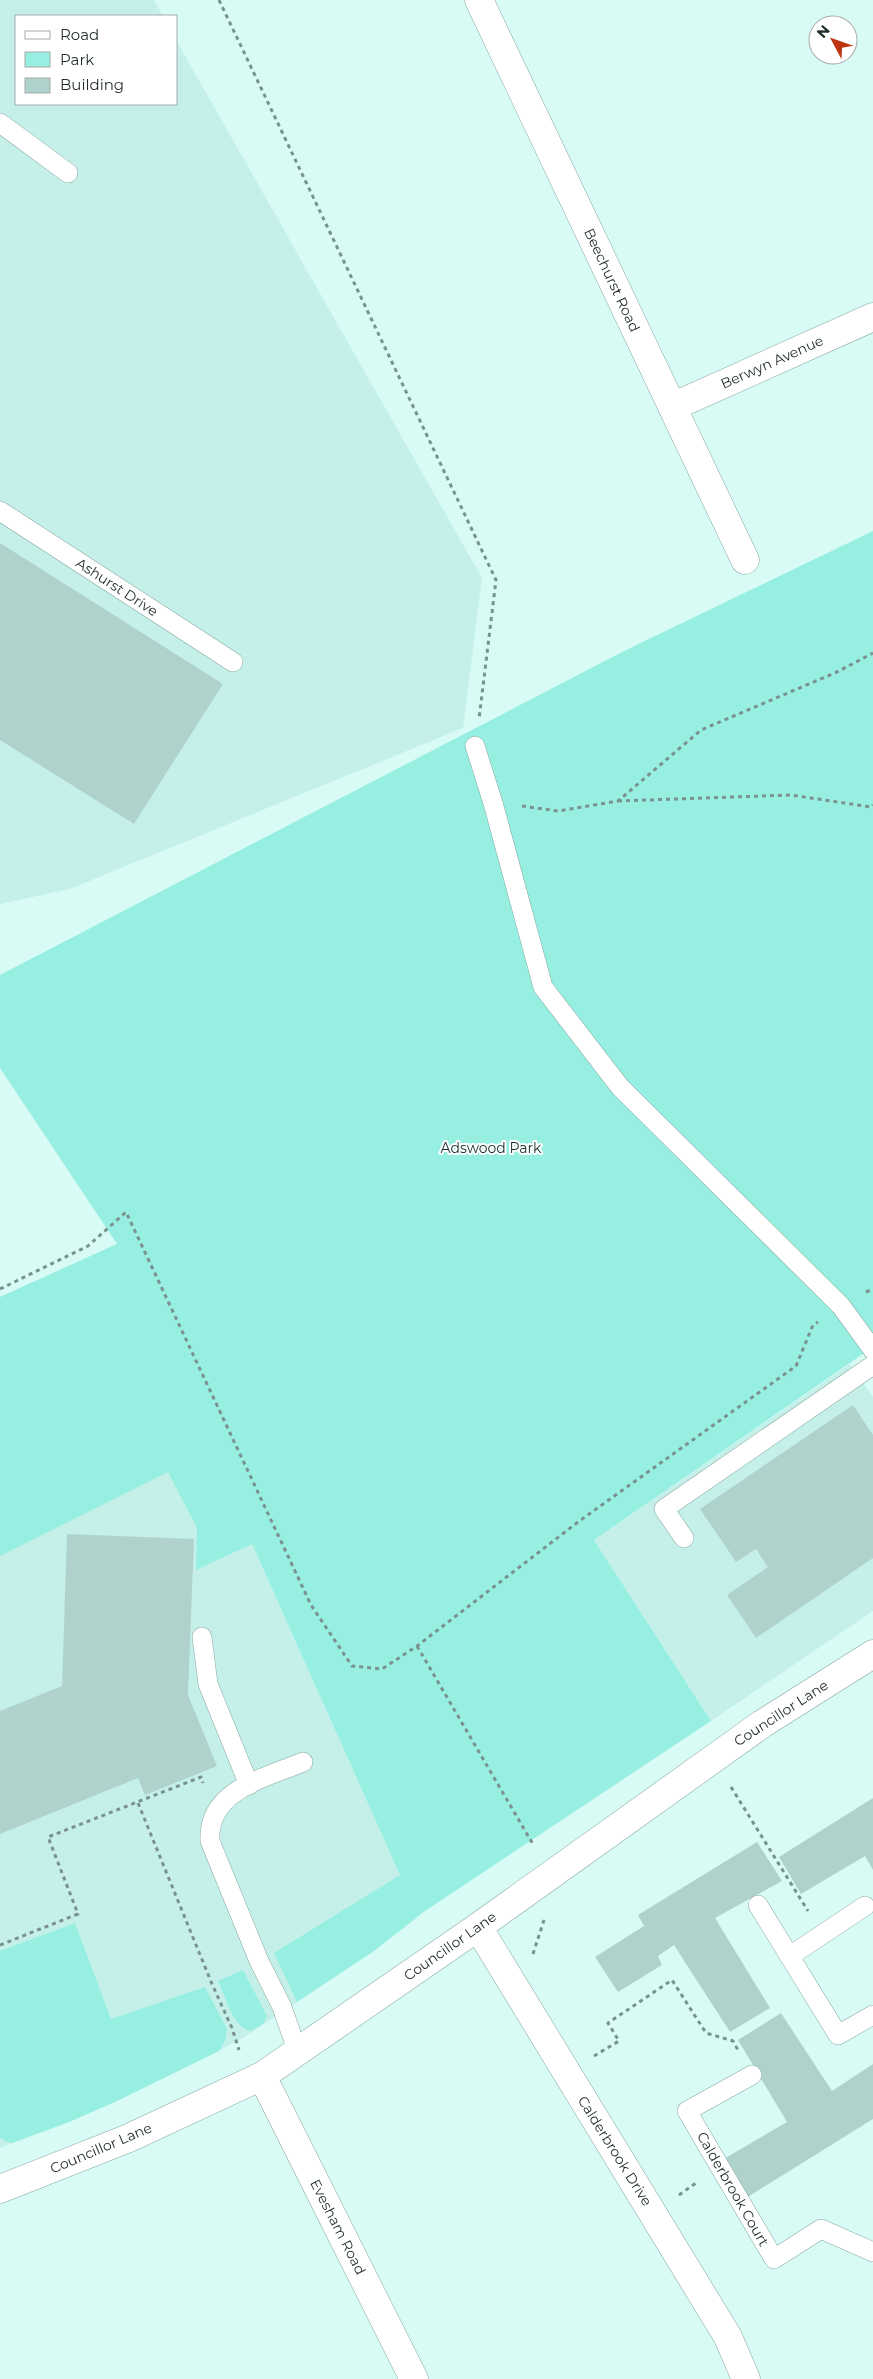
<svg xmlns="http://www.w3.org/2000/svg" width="873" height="2379" font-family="Montserrat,sans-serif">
	<rect width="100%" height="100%" fill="#d8fbf5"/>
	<path fill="#c5f0e9" d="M0 0H154L163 16H16V104H176V40L482 578 463 728 70 889 0 904Z
		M117 1244 402 1879 417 1918 374 1951 238 2041 117 2101 69 2122 0 2148V1297Z
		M850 1364 873 1397V1611L711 1721 594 1540Z"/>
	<path fill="#97efe2" d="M873 531V1347L594 1540 711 1721 422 1913 374 1951 297 2002 274 1953 400 1875 252 1544 196 1570 197 1528 168 1472 0 1556V1297L117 1244 0 1068V975L624 651Z
		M75 1923 111 2019 205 1987 227 2029 225 2041 219 2051 117 2101 69 2122 12 2143 5 2141 0 2137V1951Z
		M243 1970 267 2016 263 2024 251 2031C232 2027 226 1997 218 1981Z"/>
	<path fill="#b0d2cd" d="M0 543 223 684 134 824 0 740Z
		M853 1405 873 1435V1558L756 1638 727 1595 768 1567 756 1549 736 1562 700 1509Z
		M67 1534 194 1539 188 1695 217 1766 145 1795 138 1778 0 1834V1711L62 1686Z
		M873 1798V1870L865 1856 801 1894 779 1857Z
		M757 1842 782 1881 715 1918 770 2008 730 2032 674 1945 658 1956 662 1965 618 1992 595 1957 644 1926 638 1915Z
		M781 2013 832 2091 873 2064V2119L746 2198 722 2160 787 2122 738 2040Z"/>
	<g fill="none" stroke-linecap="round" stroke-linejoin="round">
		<defs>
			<path id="lane" d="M0 123 68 173
				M0 511 233 662
				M475 746 493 803 543 987 620 1087 841 1306 873 1350
				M684 1538 664 1509 873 1365
				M202 1637 208 1684 249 1785
				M758 1905 838 2035 873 2015
				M790 1956 865 1906
				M298 2053 282 2007 259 1961 210 1841C207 1790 265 1778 303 1762
				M752 2075 687 2111 774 2259 821 2229 873 2252"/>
			<path id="street" d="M479 0 745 560
				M672 407 873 317
				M478 1927 728 2337 746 2379
				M262 2076 414 2379"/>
			<path id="secondary" d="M0 2189 129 2138 262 2076 478 1927 762 1724 873 1654"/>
		</defs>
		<use href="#lane" stroke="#86a7a1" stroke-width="20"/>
		<use href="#street" stroke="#86a7a1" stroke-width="29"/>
		<use href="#secondary" stroke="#86a7a1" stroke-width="29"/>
		<path stroke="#7a928e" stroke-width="3" stroke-dasharray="4 4" stroke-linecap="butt" d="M219 0 496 580 479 719
			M618 801 791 795 871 807 873 805
			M522 806 558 811 618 801 701 730 837 672 873 653
			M0 1289 88 1246 126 1212 311 1605 352 1666 382 1669 417 1646 578 1522 796 1366 813 1325 818 1322
			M866 1292 873 1289
			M417 1646 534 1846
			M731 1787 808 1911
			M138 1803 212 1984 232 2028 239 2050
			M0 1945 78 1914 48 1837 201 1777 203 1783
			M533 1954 544 1920
			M594 2056 619 2041 608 2023 672 1980 706 2033 733 2041 739 2052
			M679 2195 696 2183"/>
		<use href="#lane" stroke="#fff" stroke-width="19"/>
		<use href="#street" stroke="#fff" stroke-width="28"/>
		<use href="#secondary" stroke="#fff" stroke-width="28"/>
	</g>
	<g text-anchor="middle" stroke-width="4" stroke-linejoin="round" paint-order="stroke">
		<g font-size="14" fill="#1f2c2a" stroke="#fff">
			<text transform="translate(612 280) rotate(65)" y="5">Beechurst Road</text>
			<text transform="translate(772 362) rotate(-24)" y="5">Berwyn Avenue</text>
			<text transform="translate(117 587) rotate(33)" y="5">Ashurst Drive</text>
			<text transform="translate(781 1713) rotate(-33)" y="5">Councillor Lane</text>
			<text transform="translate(450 1946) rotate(-35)" y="5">Councillor Lane</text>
			<text transform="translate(101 2148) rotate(-23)" y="5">Councillor Lane</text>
			<text transform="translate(615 2151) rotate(58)" y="5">Calderbrook Drive</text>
			<text transform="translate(733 2189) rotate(60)" y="5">Calderbrook Court</text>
			<text transform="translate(338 2227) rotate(63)" y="5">Evesham Road</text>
		</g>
		<g font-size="14" fill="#172f2c" stroke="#fff">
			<text x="491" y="1153">Adswood Park</text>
		</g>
	</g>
	<rect x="15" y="15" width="162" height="90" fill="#ffffff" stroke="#a5abaa"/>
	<rect x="25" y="31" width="25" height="8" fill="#ffffff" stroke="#a5abaa"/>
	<text x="60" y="40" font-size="15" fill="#1f2c2a">Road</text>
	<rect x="25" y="52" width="25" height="15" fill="#97efe2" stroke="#a5abaa"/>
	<text x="60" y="65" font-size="15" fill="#1f2c2a">Park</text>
	<rect x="25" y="78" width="25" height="15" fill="#b0d2cd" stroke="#a5abaa"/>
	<text x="60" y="90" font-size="15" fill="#1f2c2a">Building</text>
	<g transform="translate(833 40) rotate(311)"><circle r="24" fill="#ffffff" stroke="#a5abaa"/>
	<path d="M0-4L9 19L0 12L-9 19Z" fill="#be3411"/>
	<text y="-8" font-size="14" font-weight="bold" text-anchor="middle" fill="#1f2c2a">N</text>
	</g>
</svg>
